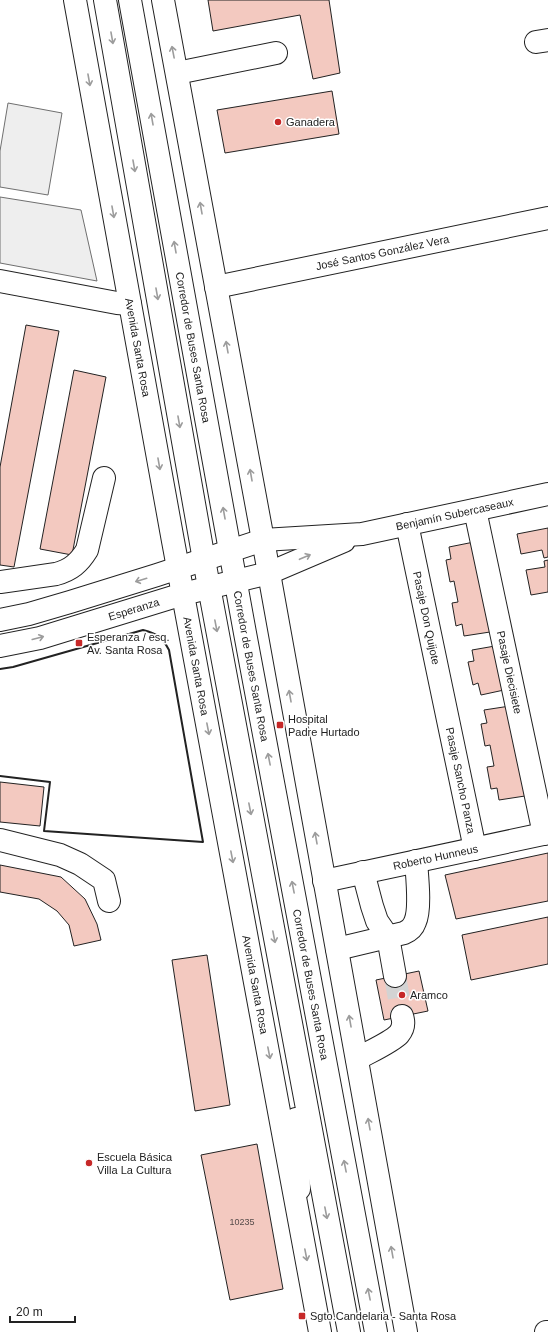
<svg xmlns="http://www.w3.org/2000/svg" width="548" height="1332" font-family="Helvetica,sans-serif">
	<rect width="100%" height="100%" fill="#fff"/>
	<path fill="#eee" stroke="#6f6f6f" d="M8 103 62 113 48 195 0 187V151Z
		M0 197 81 210 97 281 0 263Z"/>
	<path fill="#f3c9c0" stroke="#222" d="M208 0H329L340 73 313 79 300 15 213 31Z
		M332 91 339 134 225 153 217 110Z
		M26 325 59 331 14 567 0 565V467Z
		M74 370 106 377 72 555 40 549Z
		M548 528V557L544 558 542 550 521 554 517 534Z
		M474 542 490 632 464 636 462 624 456 626 452 603 458 602 454 581 450 582 446 560 451 559 449 547Z
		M548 560V592L531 595 526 570 545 567 544 561Z
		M495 646 504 690 481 695 478 683 473 685 468 662 474 661 472 650Z
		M510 706 525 796 499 800 497 788 491 789 487 767 494 766 490 745 485 746 481 724 487 723 484 710Z
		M0 782 44 787 40 826 0 822Z
		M548 853V901L456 919 445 875Z
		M0 865 61 877 85 899 97 924 101 940 74 946 69 925 57 911 39 899 0 892Z
		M548 917V964L471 980 462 935Z
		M207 955 230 1105 195 1111 172 960Z
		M419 971 428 1011 384 1020 376 980Z
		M257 1144 283 1289 230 1300 201 1155Z"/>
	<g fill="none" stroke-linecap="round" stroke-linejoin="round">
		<path stroke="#d3d3d3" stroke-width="22" stroke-dasharray="22 11" stroke-linecap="butt" d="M395 976 402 1016"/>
		<defs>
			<g id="minor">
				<path d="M105 0 204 560 349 1332"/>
				<path id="s1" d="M130 0 245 633 376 1332"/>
				<path d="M536 42 548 40"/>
				<path d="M177 73 276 53"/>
				<path d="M0 281 117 303 130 304"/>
				<path id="s2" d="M216 287 548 218"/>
				<path id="s3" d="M475 510 544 834"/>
				<path id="s4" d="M407 524 475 849"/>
				<path d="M0 582 56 574C71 570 79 563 87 550L104 478"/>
				<path id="s5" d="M0 620 29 614 70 602 157 575 263 540 362 534 548 494"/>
				<path id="s6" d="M0 646 40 638 183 594 269 573 344 541"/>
				<path d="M0 840 60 855 80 864 104 880 109 901"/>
				<path d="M363 872 372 906 377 921 388 937 395 976"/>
				<path id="s7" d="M324 881 548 833"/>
				<path d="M337 949 404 933C409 931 413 928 415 922 421 909 417 876 416 861"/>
				<path d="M357 1059C367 1053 392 1042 399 1034 404 1028 404 1022 402 1016"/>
				<path d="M296 1119 298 1139 299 1189"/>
				<path d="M546 1332H548"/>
			</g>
			<g id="major">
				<path id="s8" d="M75 0 173 541 320 1332"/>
				<path d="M163 0 263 540 406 1332"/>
			</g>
		</defs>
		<use href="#minor" stroke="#222" stroke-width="24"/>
		<use href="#major" stroke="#222" stroke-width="24"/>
		<use href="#minor" stroke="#fff" stroke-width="22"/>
		<use href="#major" stroke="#fff" stroke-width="22"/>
		<path stroke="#222" stroke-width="2" d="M0 669 13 667 143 630C158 634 162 637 169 650L203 842 44 831 50 782 0 776"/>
	</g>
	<defs><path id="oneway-shaft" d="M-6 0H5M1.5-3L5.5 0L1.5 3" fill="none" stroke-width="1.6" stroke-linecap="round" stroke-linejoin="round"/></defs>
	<g stroke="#9c9c9c">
		<use href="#oneway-shaft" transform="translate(112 38) rotate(80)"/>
		<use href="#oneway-shaft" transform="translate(173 52) rotate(-101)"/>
		<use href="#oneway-shaft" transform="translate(89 80) rotate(80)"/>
		<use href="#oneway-shaft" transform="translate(152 119) rotate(-100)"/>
		<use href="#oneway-shaft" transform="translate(134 166) rotate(80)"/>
		<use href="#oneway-shaft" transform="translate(201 208) rotate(-100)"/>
		<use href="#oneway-shaft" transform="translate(113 212) rotate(80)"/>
		<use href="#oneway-shaft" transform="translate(175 247) rotate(-100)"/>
		<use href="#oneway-shaft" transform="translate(157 294) rotate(80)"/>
		<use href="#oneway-shaft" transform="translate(227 347) rotate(-100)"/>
		<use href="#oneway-shaft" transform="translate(179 422) rotate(80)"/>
		<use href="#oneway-shaft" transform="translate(159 464) rotate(80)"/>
		<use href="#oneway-shaft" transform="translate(251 475) rotate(-100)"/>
		<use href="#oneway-shaft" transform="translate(224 513) rotate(-100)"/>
		<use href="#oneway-shaft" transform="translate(305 557) rotate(-23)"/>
		<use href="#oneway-shaft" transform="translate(141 580) rotate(163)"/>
		<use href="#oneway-shaft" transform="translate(216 626) rotate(79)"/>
		<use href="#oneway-shaft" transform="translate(38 638) rotate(-15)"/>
		<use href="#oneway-shaft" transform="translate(290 696) rotate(-100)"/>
		<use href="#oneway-shaft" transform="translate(208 729) rotate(79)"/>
		<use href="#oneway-shaft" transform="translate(269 759) rotate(-101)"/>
		<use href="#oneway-shaft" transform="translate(250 809) rotate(79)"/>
		<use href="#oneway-shaft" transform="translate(316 838) rotate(-100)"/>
		<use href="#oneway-shaft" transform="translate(232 857) rotate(79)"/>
		<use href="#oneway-shaft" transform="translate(293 887) rotate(-101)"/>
		<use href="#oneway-shaft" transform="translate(274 937) rotate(79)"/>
		<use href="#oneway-shaft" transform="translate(350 1021) rotate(-100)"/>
		<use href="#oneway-shaft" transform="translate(269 1053) rotate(79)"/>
		<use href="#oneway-shaft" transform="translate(369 1124) rotate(-100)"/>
		<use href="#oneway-shaft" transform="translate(345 1166) rotate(-101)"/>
		<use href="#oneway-shaft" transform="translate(326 1213) rotate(79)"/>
		<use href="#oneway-shaft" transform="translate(392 1252) rotate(-100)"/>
		<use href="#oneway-shaft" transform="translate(306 1255) rotate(79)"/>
		<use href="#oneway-shaft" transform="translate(369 1294) rotate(-101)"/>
	</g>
	<g fill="#c62828" stroke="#fff" stroke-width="1.5">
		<circle cx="278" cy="122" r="4"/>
		<rect x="75" y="639" width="8" height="8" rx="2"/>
		<rect x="276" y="721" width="8" height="8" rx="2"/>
		<circle cx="402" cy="995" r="4"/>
		<circle cx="89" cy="1163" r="4"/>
		<rect x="298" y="1312" width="8" height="8" rx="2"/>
	</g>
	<g text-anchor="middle" stroke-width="3" stroke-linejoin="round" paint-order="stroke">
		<g font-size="9" fill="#564c4a">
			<text x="242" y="1225">10235</text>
		</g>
		<g font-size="11" fill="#222" stroke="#fff" text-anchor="start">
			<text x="286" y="126">Ganadera</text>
			<text x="87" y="641">Esperanza / esq.<tspan x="87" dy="13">Av. Santa Rosa</tspan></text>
			<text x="288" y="723">Hospital<tspan x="288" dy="13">Padre Hurtado</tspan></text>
			<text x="410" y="999">Aramco</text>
			<text x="97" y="1161">Escuela Básica<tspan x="97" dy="13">Villa La Cultura</tspan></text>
			<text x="310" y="1320">Sgto.Candelaria - Santa Rosa</text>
		</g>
		<g font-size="11" fill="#222" stroke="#fff">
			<text dy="4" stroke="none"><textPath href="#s2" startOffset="170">José Santos González Vera</textPath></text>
			<text dy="4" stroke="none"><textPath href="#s8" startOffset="353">Avenida Santa Rosa</textPath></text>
			<text dy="4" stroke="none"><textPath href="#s1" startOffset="353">Corredor de Buses Santa Rosa</textPath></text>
			<text dy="4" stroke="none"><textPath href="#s5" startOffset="469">Benjamín Subercaseaux</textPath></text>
			<text dy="4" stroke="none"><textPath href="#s6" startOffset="139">Esperanza</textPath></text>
			<text dy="4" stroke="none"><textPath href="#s4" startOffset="96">Pasaje Don Quijote</textPath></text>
			<text dy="4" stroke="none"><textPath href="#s8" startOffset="677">Avenida Santa Rosa</textPath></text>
			<text dy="4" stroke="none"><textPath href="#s1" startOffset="677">Corredor de Buses Santa Rosa</textPath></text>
			<text dy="4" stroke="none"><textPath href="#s3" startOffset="166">Pasaje Diecisiete</textPath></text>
			<text dy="4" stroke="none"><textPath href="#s4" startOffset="262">Pasaje Sancho Panza</textPath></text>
			<text dy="4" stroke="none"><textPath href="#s7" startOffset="114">Roberto Hunneus</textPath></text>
			<text dy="4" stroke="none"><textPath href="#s8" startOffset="1001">Avenida Santa Rosa</textPath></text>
			<text dy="4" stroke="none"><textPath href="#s1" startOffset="1001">Corredor de Buses Santa Rosa</textPath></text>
		</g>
	</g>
	<path d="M10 1316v6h65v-6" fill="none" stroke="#222222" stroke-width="2"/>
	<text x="16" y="1316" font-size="12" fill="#222222" stroke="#ffffff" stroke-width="3" paint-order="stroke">20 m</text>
</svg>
